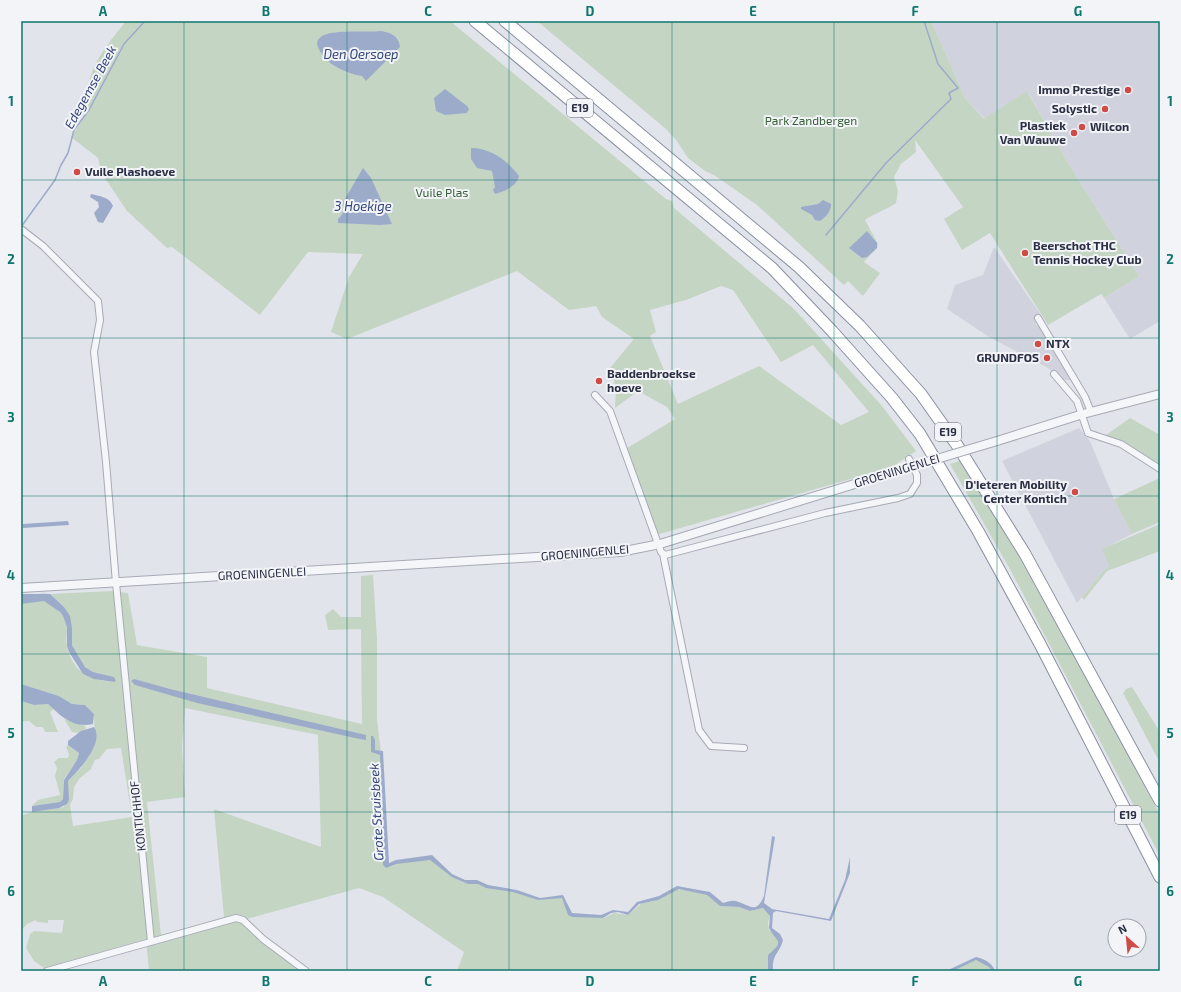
<svg xmlns="http://www.w3.org/2000/svg" width="1181" height="992" font-family="'Exo 2',sans-serif">
	<rect width="100%" height="100%" fill="#e2e4eb"/>
	<path fill="#d0d3dd" d="M931 21H1160V325L1158 322 1130 339 1104 298 1139 276 1068 163 1028 92 985 119 965 98Z
		M994 247 1041 315 1036 318V325L1041 327 1073 380H1061L1048 368 989 337 947 309 955 285 983 275Z
		M1079 428 1090 441 1114 499 1132 534 1103 549 1110 566 1104 570 1077 603 1002 461Z"/>
	<path fill="#c5d5c3" fill-rule="evenodd" d="M126 21H450L666 199 672 201 674 208 794 309 882 406 916 451 892 467 656 535 624 450 675 419 667 407 638 391 615 408 616 388 610 368 634 339 602 317 596 306 569 310 517 271 347 339 331 332 349 277 363 254 308 252 260 315 172 247 167 248 127 211 101 172 98 158 71 137 89 110C82 72 104 49 126 21ZM721 286 733 290 781 362 813 345 869 412 841 425 759 366 678 404 650 336 656 332 650 310 686 300Z
		M537 21H931L965 98 984 119 1027 91 1068 163 1139 276 1104 298 1101 294 1048 325 990 233 962 250 944 219 963 207 915 140 916 152 901 164 894 177 898 191 896 203C886 210 875 213 865 220L878 244 877 248 864 262 880 273 863 296 848 281 844 285 757 205 714 175 705 171 688 158 677 141 666 129Z
		M1130 418 1160 435V465L1124 442 1106 435Z
		M962 460 1020 556 1160 815V856L1011 571 950 464Z
		M1160 478V522L1132 534 1114 499Z
		M1160 524V551L1107 571 1084 600 1082 597 1104 570 1109 566 1102 549Z
		M373 575 377 639V720L381 752 385 864 431 857 451 875 464 881 477 882 487 887 507 889 540 899 562 896 570 915 604 918 614 913 628 915 642 903 654 901 676 890 683 889 707 895 721 906 739 907 750 911 763 908 768 912 770 918 768 922 769 930 780 940 773 952 770 971H457L464 952 383 897 359 888 243 920 306 971H149L146 939 44 968 34 961 26 948 30 934 34 931 62 933 64 920H48V923L37 922 36 920 27 924 21 931V816L32 812 64 807 68 781 81 768 95 745 94 714 85 705 72 704 59 696 21 684V596L46 593 47 602C55 608 62 612 66 622 69 630 65 638 67 646 73 673 90 680 114 682L116 681 114 677 93 672 85 667 72 645V628L64 607 50 594 112 591 128 593 137 645 207 657V688L362 724 361 629 328 630 325 615 333 609 341 617H361V576ZM185 708 318 735 321 847 214 809 224 917 161 935 147 802 185 797 182 747ZM121 748 132 817 73 826 70 805 73 799 74 787 79 779 91 769 95 760 99 759 107 749Z
		M1132 687 1160 732V763L1123 693 1126 689Z
		M21 701 34 705 48 704 54 709 50 712 58 732H45L43 727H36L29 721H21Z
		M64 719 85 726 86 729 79 733 72 732Z
		M68 745 79 753 77 760 64 779 63 799 60 802 32 806 38 800 60 795 55 776 57 768 54 762 59 758H68L69 754 66 747Z
		M975 958 989 964 993 971H949Z"/>
	<path fill="#9dabcb" d="M380 31C390 32 399 36 400 47L366 81 362 76C352 75 333 67 326 59 293 23 363 34 380 31Z
		M445 89 467 106 469 109 467 113 445 115 436 111 434 98Z
		M471 148C491 148 508 161 519 176 516 187 505 191 495 194L493 190 495 187 492 171 477 168 471 159Z
		M363 168 371 178 392 224 380 225 338 223V219C343 214 344 211 342 204Z
		M91 194C99 196 110 197 113 206L103 223 98 222 94 213 99 207 98 202 90 197Z
		M823 200 831 204C831 212 826 217 820 221L815 220 812 215 801 209V207L818 204Z
		M867 231 877 243V248L867 257 862 258 849 248Z
		M68 521 69 525 23 528V524Z
		M21 594H50L64 607 70 616 72 628V645L85 667 93 672 114 677 116 681 114 682 94 679 83 674 69 652 67 646V627L63 616 60 612 44 601 21 604Z
		M134 679 170 689 366 735V740L355 738 197 703 135 685 131 681Z
		M21 684 59 696 72 704 85 705 94 714 93 724C73 729 61 716 48 704L34 705 21 701Z
		M94 727C105 743 78 771 68 781L69 800 67 804 59 808 32 812V806L60 802 63 799 64 780 77 760 79 753 68 745V741L81 731Z
		M371 736H373L375 740V750L383 751 389 863 396 860 432 855 452 874 465 880H477L488 885 517 890 540 898 563 895 572 913 601 915 613 910 628 912 637 902 659 896 677 886 710 892 723 903C727 902 731 900 736 901 750 905 756 915 764 896L772 836 775 837 764 903 772 909 829 919 845 880 850 857V873L831 921 776 911 773 913 772 928 780 934 783 940C779 955 772 953 773 971H768V955C785 940 777 943 769 928L770 916 763 908 750 911 739 907 720 906 707 895 679 889 658 900 639 904 628 915 618 912 611 913 603 918 572 917 568 915 562 898 538 900 513 892 486 888 478 884H468L452 877 430 860 396 864 386 868 383 865 380 755 371 752Z
		M976 957C984 959 992 962 995 971H992L989 967 976 960 953 971H946Z"/>
	<g fill="none" stroke-linecap="round" stroke-linejoin="round">
		<path stroke="#9dabcb" stroke-width="1.5" d="M21 227 55 180 61 165 68 153 74 130 89 110 124 44 145 21
			M826 235 886 163 951 99 949 93 958 88 938 64 924 21"/>
		<defs>
			<path id="minor" d="M21 229 43 246 98 301 100 320 94 352 106 462 116 583 151 942
				M1038 318 1085 397 1091 412
				M1054 374 1077 401 1088 433 1121 444 1160 469
				M595 395 610 411 661 552 665 555 825 513 898 498 910 494 917 483V475L909 459
				M663 554 699 730 711 746 744 748
				M47 971 236 918 243 920 263 939 306 971"/>
			<path id="tertiary" d="M997 441 1083 414 1160 394
				M21 588 620 552 660 544 900 470"/>
			<path id="motorway" d="M475 21 772 268 832 331 892 398 920 434 978 531 1040 644 1160 877
				M505 21 799 267 860 326 921 394 957 445 1025 554 1160 801"/>
		</defs>
		<use href="#minor" stroke="#a7aab6" stroke-width="8"/>
		<use href="#tertiary" stroke="#a7aab6" stroke-width="10"/>
		<use href="#motorway" stroke="#898fa2" stroke-width="13"/>
		<use href="#minor" stroke="#f5f6f9" stroke-width="6"/>
		<use href="#tertiary" stroke="#f5f6f9" stroke-width="8"/>
		<use href="#motorway" stroke="#fff" stroke-width="11"/>
		<defs>
			<path id="tertiary-bridge" d="M900 470 997 441"/>
		</defs>
		<use href="#tertiary-bridge" stroke="#a7aab6" stroke-width="10" stroke-linecap="butt"/>
		<use href="#tertiary-bridge" stroke="#f5f6f9" stroke-width="8"/>
	</g>
	<path fill="none" stroke="#0f766e" stroke-width="1" stroke-opacity="0.55" d="M184 21V971M347 21V971M509 21V971M672 21V971M834 21V971M997 21V971M21 180H1160M21 338H1160M21 496H1160M21 654H1160M21 812H1160"/>
	<g fill="#d14b46" stroke="#f2f4f8" stroke-width="1.5">
		<circle cx="1128" cy="90" r="4"/>
		<circle cx="1105" cy="109" r="4"/>
		<circle cx="1082" cy="127" r="4"/>
		<circle cx="1074" cy="133" r="4"/>
		<circle cx="77" cy="172" r="4"/>
		<circle cx="1025" cy="253" r="4"/>
		<circle cx="1038" cy="344" r="4"/>
		<circle cx="1047" cy="358" r="4"/>
		<circle cx="599" cy="381" r="4"/>
		<circle cx="1075" cy="492" r="4"/>
	</g>
	<g text-anchor="middle" stroke-width="4" stroke-linejoin="round" paint-order="stroke">
		<g fill="#f2f4f8" stroke="#666a7a" stroke-width="1">
			<rect x="567" y="99" width="26" height="18" rx="3"/>
			<rect x="935" y="423" width="26" height="18" rx="3"/>
			<rect x="1115" y="806" width="26" height="18" rx="3"/>
		</g>
		<g font-size="11" font-weight="bold" fill="#2a2f44">
			<text x="580" y="112">E19</text>
			<text x="948" y="436">E19</text>
			<text x="1128" y="819">E19</text>
		</g>
		<g font-size="12" font-weight="bold" fill="#2a2f44" stroke="#f2f4f8" text-anchor="end">
			<text x="1120" y="94">Immo Prestige</text>
			<text x="1097" y="113">Solystic</text>
			<text x="1066" y="130">Plastiek<tspan x="1066" dy="14">Van Wauwe</tspan></text>
			<text x="1090" y="131" text-anchor="start">Wilcon</text>
			<text x="85" y="176" text-anchor="start">Vuile Plashoeve</text>
			<text x="1033" y="250" text-anchor="start">Beerschot THC<tspan x="1033" dy="14">Tennis Hockey Club</tspan></text>
			<text x="1046" y="348" text-anchor="start">NTX</text>
			<text x="1039" y="362">GRUNDFOS</text>
			<text x="607" y="378" text-anchor="start">Baddenbroekse<tspan x="607" dy="14">hoeve</tspan></text>
			<text x="1067" y="489">D’Ieteren Mobility<tspan x="1067" dy="14">Center Kontich</tspan></text>
		</g>
		<g font-size="12" fill="#376037" stroke="#f2f4f8">
			<text x="811" y="125">Park Zandbergen</text>
			<text x="442" y="197">Vuile Plas</text>
		</g>
		<g font-size="12" fill="#2a2f44" stroke="#f2f4f8">
			<text transform="translate(897 471) rotate(-17)" y="4">GROENINGENLEI</text>
			<text transform="translate(585 553) rotate(-5)" y="4">GROENINGENLEI</text>
			<text transform="translate(262 574) rotate(-3)" y="4">GROENINGENLEI</text>
			<text transform="translate(138 816) rotate(-96)" y="4">KONTICHHOF</text>
		</g>
		<g font-size="13" font-style="italic" fill="#334579" stroke="#f2f4f8">
			<text x="361" y="59">Den Oersoep</text>
			<text transform="translate(90 87) rotate(-61)" y="5">Edegemse Beek</text>
			<text x="363" y="211">3 Hoekige</text>
			<text transform="translate(376 812) rotate(-93)" y="5">Grote Struisbeek</text>
		</g>
	</g>
	<rect width="1181" height="992" fill="none" stroke="#f2f4f8" stroke-width="44"/>
	<g transform="translate(1127 938) rotate(333)"><circle r="19" fill="#f2f4f8" stroke="#a2a5b0"/>
	<path d="M0-3L7 15L0 10L-7 15Z" fill="#d14b46"/>
	<text y="-6" font-size="11" font-weight="bold" text-anchor="middle" fill="#2a2f44">N</text>
	</g>
	<rect x="22" y="22" width="1137" height="948" fill="none" stroke="#0f766e" stroke-width="1.5"/>
	<g font-size="13" text-anchor="middle" font-weight="bold" fill="#0f766e">
		<text x="103" y="16">A</text>
		<text x="266" y="16">B</text>
		<text x="428" y="16">C</text>
		<text x="590" y="16">D</text>
		<text x="753" y="16">E</text>
		<text x="915" y="16">F</text>
		<text x="1078" y="16">G</text>
		<text x="11" y="106">1</text>
		<text x="1170" y="106">1</text>
		<text x="11" y="264">2</text>
		<text x="1170" y="264">2</text>
		<text x="11" y="422">3</text>
		<text x="1170" y="422">3</text>
		<text x="11" y="580">4</text>
		<text x="1170" y="580">4</text>
		<text x="11" y="738">5</text>
		<text x="1170" y="738">5</text>
		<text x="11" y="896">6</text>
		<text x="1170" y="896">6</text>
		<text x="103" y="986">A</text>
		<text x="266" y="986">B</text>
		<text x="428" y="986">C</text>
		<text x="590" y="986">D</text>
		<text x="753" y="986">E</text>
		<text x="915" y="986">F</text>
		<text x="1078" y="986">G</text>
	</g>
</svg>
